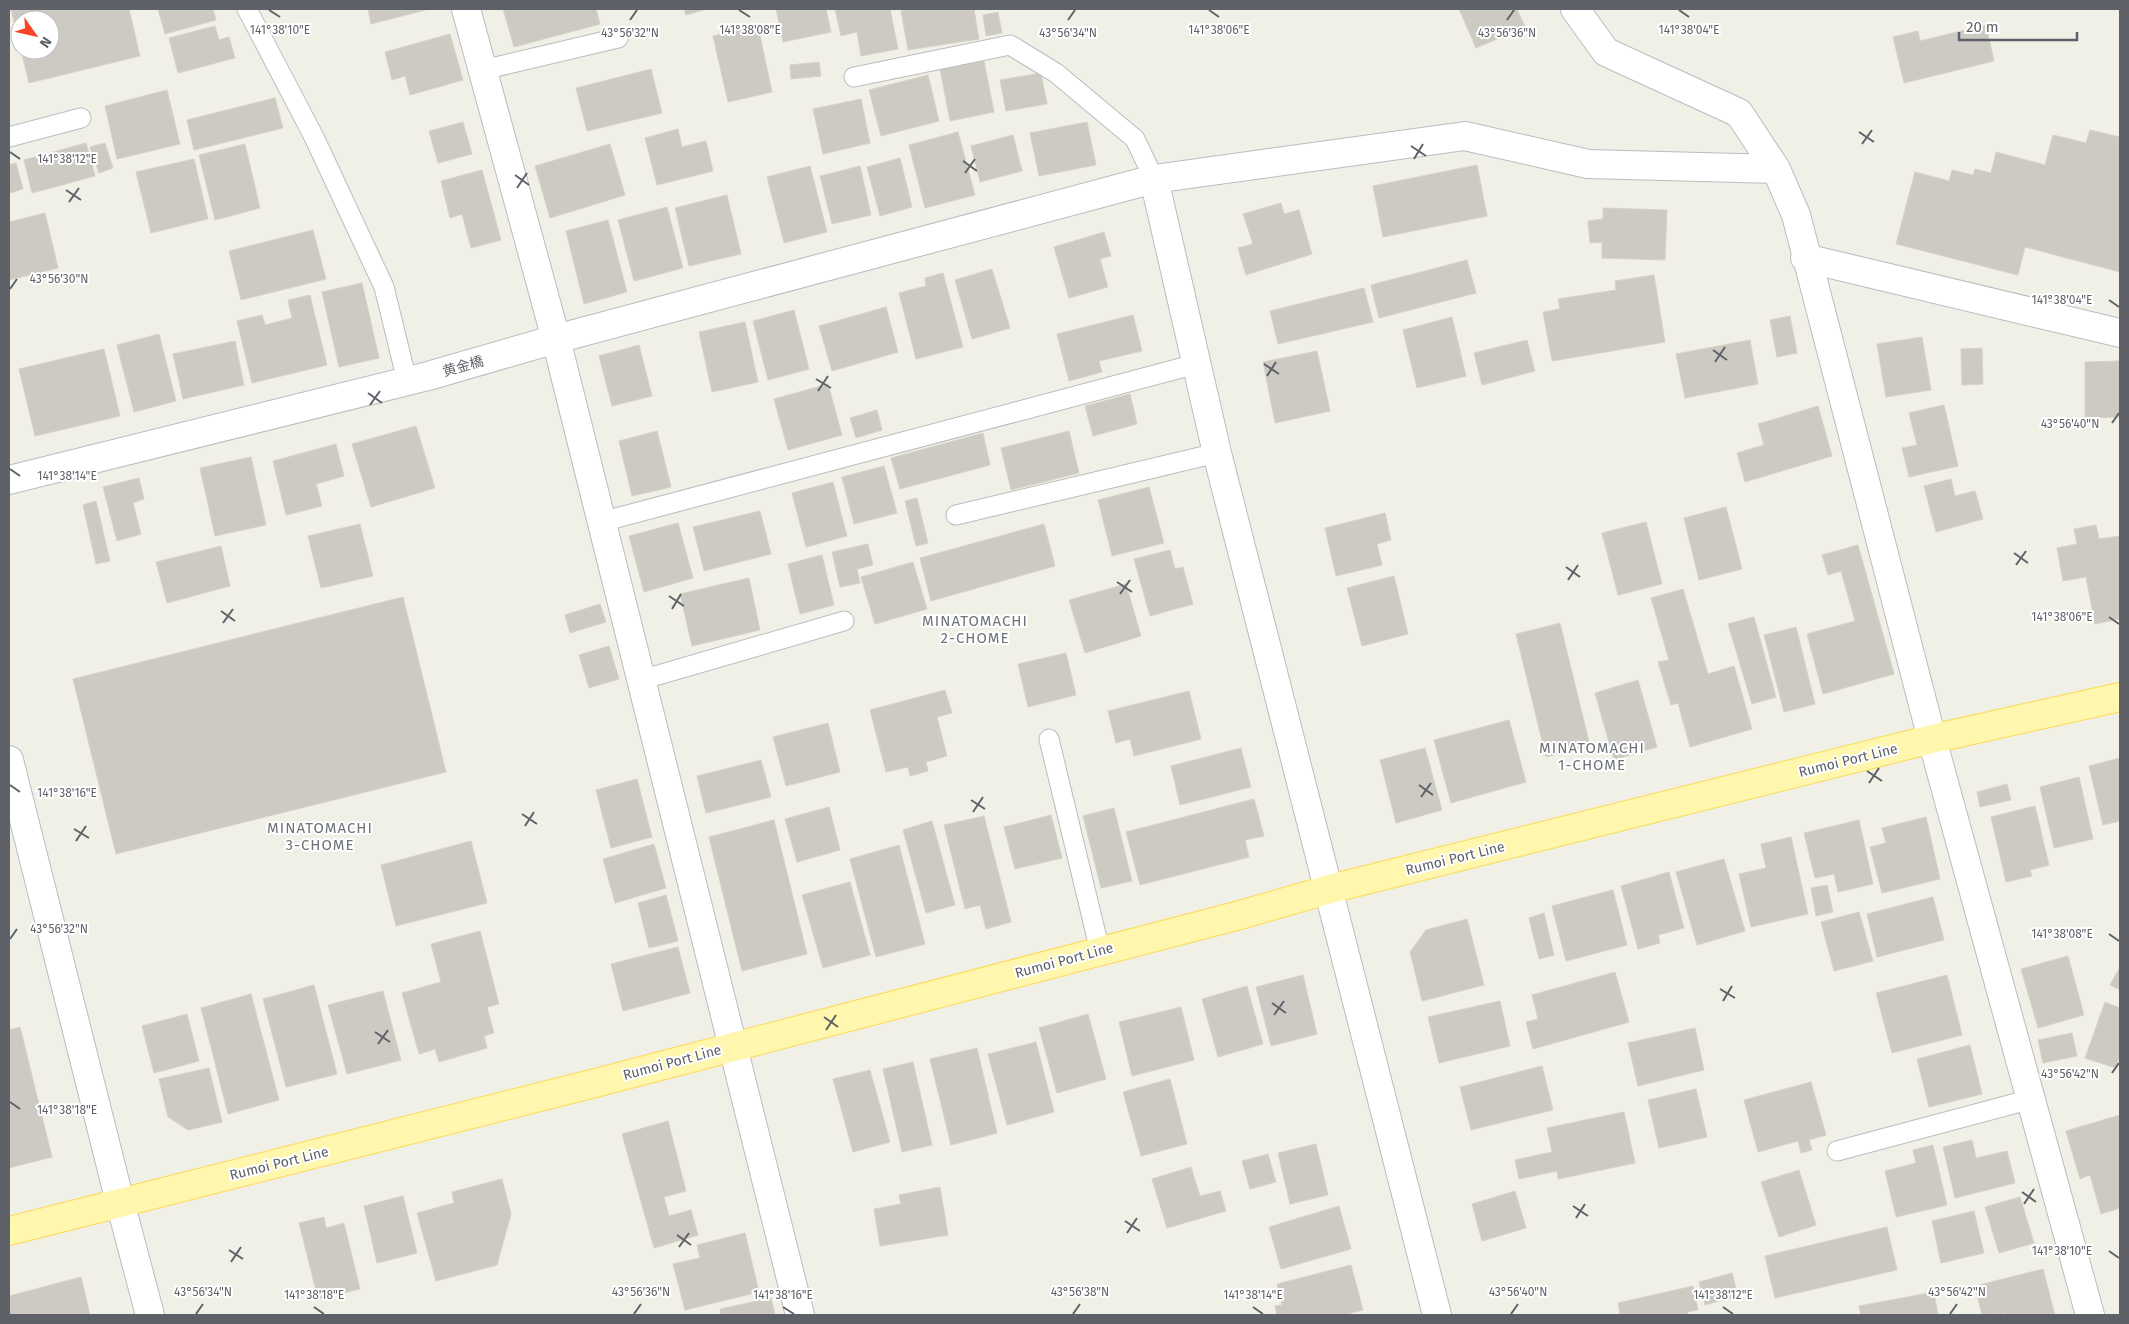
<svg xmlns="http://www.w3.org/2000/svg" width="2129" height="1324" font-family="'Fira Sans','Noto Sans JP',sans-serif">
	<rect width="100%" height="100%" fill="#f1f0e7"/>
	<path fill="#cdcac4" stroke="#d7d2c4" d="M11 9H129L140 56 29 83 21 50H50V20H20V47Z
		M158 9H213L216 20 165 34Z
		M368 9H429L371 24Z
		M503 9H596L600 24 514 47Z
		M684 9H707L686 15Z
		M776 9H826L831 32 783 42Z
		M835 9H890L898 49 861 56 857 32 841 36Z
		M912 9H974L979 39 908 50 901 11Z
		M1459 9H1517L1525 27 1476 48Z
		M998 12 1002 33 986 36 983 15Z
		M1986 25 1994 61 1904 83 1893 37 1918 31 1920 41Z
		M215 26 219 40 229 37 235 58 178 73 169 38Z
		M758 26 772 92 728 102 713 36Z
		M450 34 463 80 410 95 405 76 392 80 385 52Z
		M984 61 994 112 950 121 940 69Z
		M819 62 821 76 791 79 790 65Z
		M651 69 662 113 587 131 576 88Z
		M1041 73 1047 104 1006 111 1000 80Z
		M928 75 939 121 881 136 869 90Z
		M167 90 180 144 117 159 105 106Z
		M275 98 283 128 194 150 187 120Z
		M861 99 870 143 823 154 813 109Z
		M463 122 472 154 438 163 429 131Z
		M1087 122 1096 165 1039 176 1030 133Z
		M678 129 682 147 706 141 713 171 657 185 645 138Z
		M2090 130 2120 137V272L2025 247 2018 275 1896 244 1915 172 1949 181 1952 170 1973 175 1975 169 1991 173 1996 152 2045 165 2053 135 2086 143Z
		M958 132 975 195 925 208 909 145Z
		M1013 135 1022 171 980 182 971 146Z
		M86 143 95 176 32 193 24 160Z
		M105 143 113 168 99 173 90 147Z
		M245 144 260 208 215 220 199 155Z
		M610 144 625 195 550 218 535 166Z
		M900 158 912 207 880 216 867 167Z
		M194 159 208 219 151 233 136 172Z
		M16 163 23 189 10 193 9 165Z
		M1477 165 1487 216 1383 237 1373 186Z
		M810 166 827 232 784 243 767 177Z
		M860 166 871 215 832 224 820 176Z
		M482 170 501 240 471 248 462 214 450 218 441 181Z
		M727 195 741 254 689 266 675 208Z
		M1281 203 1284 214 1299 210 1312 254 1246 275 1238 248 1253 244 1243 214Z
		M667 207 683 268 634 281 618 220Z
		M1603 208 1667 210 1665 260 1602 258V242L1590 243 1588 221 1603 219Z
		M45 213 58 268 9 280V222Z
		M608 220 627 292 584 304 566 231Z
		M313 230 326 279 241 300 229 251Z
		M1104 232 1111 256 1100 259 1108 287 1069 298 1054 247Z
		M1467 260 1476 293 1379 318 1371 285Z
		M992 269 1010 328 972 339 955 280Z
		M943 273 963 347 916 359 899 293 926 286 925 278Z
		M1654 275 1665 342 1552 361 1543 312 1560 309 1558 299 1616 290 1615 281Z
		M362 283 379 358 339 367 322 292Z
		M1364 288 1373 322 1278 344 1270 311Z
		M310 295 327 365 252 383 237 321 262 315 265 325 292 318 288 300Z
		M886 307 898 352 832 371 819 326Z
		M794 310 809 369 768 380 753 321Z
		M1133 315 1142 351 1099 361 1102 372 1069 381 1057 334Z
		M1790 316 1797 353 1777 357 1770 320Z
		M1452 317 1466 376 1417 388 1403 330Z
		M745 322 758 382 712 392 699 332Z
		M159 334 176 401 134 412 117 345Z
		M1922 337 1931 390 1886 397 1877 344Z
		M1527 340 1535 371 1482 385 1474 353Z
		M1750 340 1758 384 1685 398 1676 354Z
		M235 341 244 385 183 399 173 354Z
		M639 345 652 396 612 406 599 356Z
		M1982 348 1983 384 1962 385 1961 349Z
		M104 349 120 416 35 436 19 369Z
		M1317 351 1330 411 1275 423 1263 362Z
		M2120 361V417L2085 418V362Z
		M828 384 842 435 788 450 774 399Z
		M1130 394 1137 424 1093 436 1085 406Z
		M1944 405 1958 466 1909 477 1902 448 1917 445 1909 413Z
		M1818 406 1832 456 1745 482 1737 453 1764 445 1758 424Z
		M877 410 882 430 856 438 850 418Z
		M416 426 435 488 371 507 352 444Z
		M657 431 671 487 632 496 619 441Z
		M1069 431 1079 473 1011 490 1001 448Z
		M983 433 990 465 900 489 891 458Z
		M336 444 344 476 316 484 322 506 286 515 273 461Z
		M251 457 266 525 215 536 200 468Z
		M884 466 897 513 854 524 842 477Z
		M139 478 144 499 133 503 141 534 117 541 103 487Z
		M1951 479 1955 496 1975 491 1983 519 1936 532 1924 486Z
		M833 482 847 536 806 547 792 493Z
		M1149 487 1164 543 1112 556 1098 500Z
		M917 498 928 543 916 546 905 501Z
		M96 501 110 561 96 564 83 505Z
		M1726 507 1742 569 1699 580 1684 518Z
		M760 511 771 554 704 571 693 527Z
		M1385 513 1391 540 1377 544 1382 565 1336 576 1325 528Z
		M1646 522 1662 584 1618 595 1602 533Z
		M678 523 693 578 644 592 629 536Z
		M360 524 373 576 321 588 308 536Z
		M1044 524 1055 566 931 601 920 558Z
		M2096 525 2099 539 2120 536V619L2095 624 2086 577 2063 581 2057 548 2077 544 2074 529Z
		M868 544 873 565 857 569 860 583 840 587 832 552Z
		M1858 545 1894 674 1823 694 1807 634 1855 621 1841 571 1828 575 1822 555Z
		M221 546 230 586 167 603 156 562Z
		M1170 550 1175 569 1183 567 1193 604 1150 616 1134 559Z
		M822 555 834 605 800 614 788 564Z
		M913 562 927 609 875 624 861 577Z
		M1394 576 1408 634 1362 646 1347 588Z
		M749 578 760 630 692 646 680 594Z
		M1126 584 1141 636 1085 653 1069 600Z
		M1683 589 1708 674 1734 666 1752 729 1690 747 1678 703 1671 705 1658 662 1669 660 1651 598Z
		M403 597 446 772 116 854 73 679Z
		M600 604 606 622 570 633 565 615Z
		M1754 617 1776 697 1752 704 1728 624Z
		M1560 623 1590 746 1546 757 1516 634Z
		M1796 627 1815 704 1784 712 1764 635Z
		M609 646 619 679 589 688 579 655Z
		M1066 653 1076 695 1028 707 1018 664Z
		M1638 680 1657 747 1614 760 1595 693Z
		M945 690 952 713 937 717 947 756 926 762 928 771 910 776 908 767 886 772 870 710Z
		M1189 691 1201 739 1134 756 1130 739 1116 743 1108 711Z
		M1509 720 1526 782 1451 803 1434 740Z
		M828 723 840 772 786 786 773 737Z
		M1241 748 1251 787 1180 805 1171 766Z
		M1425 748 1442 810 1396 823 1380 760Z
		M2120 758V821L2103 825 2089 766Z
		M761 760 771 797 706 813 697 776Z
		M2079 777 2093 839 2054 848 2040 787Z
		M637 779 652 837 611 848 596 790Z
		M2007 784 2011 800 1980 807 1977 792Z
		M1254 799 1264 836 1245 840 1249 857 1140 885 1126 832Z
		M2035 806 2049 865 2030 870 2032 876 2006 882 1991 817Z
		M829 807 840 850 797 862 785 819Z
		M1114 808 1132 881 1101 888 1083 816Z
		M1051 815 1062 858 1015 869 1004 827Z
		M984 816 1011 922 986 929 980 905 965 909 944 825Z
		M1926 817 1940 879 1882 893 1870 847 1886 843 1882 828Z
		M774 820 807 954 742 971 709 837Z
		M1859 820 1873 884 1838 892 1834 874 1815 878 1804 833Z
		M932 821 955 905 926 913 903 830Z
		M1791 837 1808 914 1751 927 1739 874 1766 868 1761 844Z
		M471 841 487 903 396 926 381 865Z
		M654 844 666 888 615 903 603 859Z
		M899 845 925 944 876 957 850 859Z
		M1724 859 1745 931 1697 945 1676 872Z
		M1669 872 1684 928 1658 935 1660 943 1638 949 1621 886Z
		M850 882 870 955 823 968 802 895Z
		M1827 885 1833 912 1816 916 1811 888Z
		M1613 890 1627 945 1566 961 1552 906Z
		M666 895 678 941 649 948 638 903Z
		M1933 897 1944 940 1877 957 1867 914Z
		M1859 912 1873 961 1834 971 1821 922Z
		M1544 913 1554 955 1539 959 1529 918Z
		M1467 919 1484 985 1422 1001 1410 952 1426 930Z
		M480 931 499 1004 487 1007 494 1033 484 1036 487 1048 439 1062 435 1049 419 1054 402 993 441 982 431 944Z
		M678 947 690 993 623 1011 611 964Z
		M2068 956 2084 1015 2038 1028 2021 969Z
		M2120 967V990L2110 985Z
		M1615 972 1629 1022 1533 1049 1526 1022 1538 1019 1532 995Z
		M1303 975 1317 1034 1271 1046 1256 987Z
		M1947 975 1962 1035 1892 1053 1876 993Z
		M314 985 337 1074 286 1087 263 999Z
		M1247 986 1263 1044 1218 1057 1202 999Z
		M383 991 401 1060 347 1074 328 1005Z
		M251 994 279 1100 228 1114 201 1008Z
		M1500 1001 1510 1046 1439 1063 1428 1017Z
		M2105 1002 2120 1008V1055L2116 1068 2085 1058Z
		M1181 1007 1194 1060 1132 1076 1119 1022Z
		M187 1014 199 1061 154 1073 142 1026Z
		M1088 1014 1106 1079 1057 1093 1039 1028Z
		M20 1027 52 1157 9 1168V1030Z
		M1695 1028 1704 1070 1638 1086 1628 1043Z
		M2072 1033 2077 1056 2043 1063 2038 1040Z
		M1036 1042 1054 1112 1007 1125 988 1054Z
		M1970 1045 1982 1094 1929 1107 1917 1059Z
		M977 1048 997 1133 951 1145 930 1059Z
		M913 1062 932 1145 902 1152 883 1069Z
		M1542 1066 1553 1110 1471 1130 1460 1087Z
		M209 1068 222 1122 188 1130 168 1117 159 1079Z
		M870 1070 890 1142 853 1152 833 1079Z
		M1170 1079 1187 1144 1141 1156 1123 1092Z
		M1811 1082 1826 1135 1809 1140 1812 1150 1801 1153 1798 1141 1758 1152 1744 1100Z
		M1696 1089 1707 1137 1659 1148 1648 1100Z
		M1624 1112 1635 1163 1558 1179 1557 1171 1519 1179 1515 1160 1552 1152 1547 1128Z
		M2120 1115V1208L2101 1214 2090 1175 2080 1179 2066 1131Z
		M668 1121 686 1191 664 1197 669 1216 691 1210 698 1235 654 1248 622 1134Z
		M1972 1140 1976 1158 2007 1151 2015 1183 1955 1198 1943 1147Z
		M1316 1144 1328 1195 1290 1204 1278 1153Z
		M1933 1145 1947 1205 1896 1217 1885 1171 1916 1163 1913 1150Z
		M1268 1154 1276 1182 1250 1189 1242 1161Z
		M1191 1167 1200 1196 1220 1191 1226 1211 1167 1228 1152 1179Z
		M1799 1170 1816 1225 1779 1237 1761 1182Z
		M502 1179 511 1214 497 1265 436 1281 417 1213 454 1203 452 1192Z
		M940 1187 948 1235 880 1246 874 1209 901 1204 899 1195Z
		M1515 1191 1526 1228 1482 1241 1472 1204Z
		M403 1196 417 1253 377 1263 364 1206Z
		M2020 1197 2034 1243 1999 1253 1985 1207Z
		M1339 1206 1351 1249 1281 1269 1269 1227Z
		M1974 1211 1984 1253 1941 1263 1932 1221Z
		M324 1217 326 1228 344 1223 360 1289 318 1299 299 1223Z
		M1887 1227 1897 1270 1775 1298 1765 1256Z
		M745 1233 759 1292 685 1310 673 1264 700 1258 697 1245Z
		M1351 1265 1363 1310 1343 1315H1277L1275 1306 1282 1305 1277 1284Z
		M2043 1269 2055 1315H2006L2005 1313 1982 1315 1975 1286Z
		M1732 1273 1738 1296 1705 1305 1699 1282Z
		M81 1277 90 1315H9V1296Z
		M1693 1286 1698 1310 1687 1312 1688 1315H1620L1618 1303Z
		M1934 1292 1938 1315H1861L1859 1306Z
		M771 1298 775 1315H721L720 1309Z"/>
	<g fill="none" stroke-linecap="round" stroke-linejoin="round">
		<defs>
			<path id="service" d="M247 9 314 137 384 287 407 381
				M483 70 618 38
				M854 77 1010 45 1056 73 1135 139 1154 179
				M9 137 81 118
				M956 515 1217 453
				M601 522 1196 364
				M641 680 844 621
				M1049 739 1100 951
				M1837 1151 2032 1099"/>
			<path id="minor" d="M466 9 556 339 800 1315
				M1575 9 1606 52 1739 113 1776 169 1796 215 1932 739 2090 1315
				M1154 179 1465 136 1588 164 1776 169
				M1805 258 2120 333
				M120 1202 150 1315"/>
			<path id="tertiary" d="M9 480 428 376 556 339 1154 179 1217 453 1437 1315
				M9 760 120 1202"/>
			<path id="primary" d="M9 1231 603 1081 1240 915 1330 889 1932 739 2120 697"/>
		</defs>
		<use href="#service" stroke="#b9bcc1" stroke-width="21"/>
		<use href="#minor" stroke="#b9bcc1" stroke-width="30"/>
		<use href="#tertiary" stroke="#b9bcc1" stroke-width="30"/>
		<use href="#primary" stroke="#fdd954" stroke-width="30"/>
		<use href="#service" stroke="#fff" stroke-width="19"/>
		<use href="#minor" stroke="#fff" stroke-width="28"/>
		<use href="#tertiary" stroke="#fff" stroke-width="28"/>
		<use href="#primary" stroke="#fff7ae" stroke-width="28"/>
	</g>
	<path fill="none" stroke="#5e6268" stroke-width="2" d="M269 10 280 17M739 10 750 17M1209 10 1219 17M1679 10 1689 17M630 20 637 10M1068 20 1075 10M1507 20 1514 10M1859 132 1874 142M1862 144 1872 130M1411 146 1426 156M10 152 20 159M1414 159 1423 144M963 161 977 171M965 173 975 159M515 175 529 185M517 188 527 173M66 190 81 200M69 202 79 188M10 289 17 279M2109 300 2119 307M1713 350 1727 360M1715 362 1725 347M1264 364 1279 374M1267 376 1276 362M816 379 831 388M818 391 828 376M368 393 382 403M370 405 380 391M2112 423 2119 413M10 469 20 476M2014 553 2028 563M2016 565 2026 551M1566 567 1580 577M1568 580 1578 565M1117 582 1132 592M1120 594 1130 580M669 596 684 606M672 609 681 594M221 611 235 621M2109 617 2119 624M223 623 233 609M1867 771 1882 781M1869 783 1879 768M10 785 20 792M1419 785 1433 795M1421 797 1431 783M971 800 985 809M973 812 983 797M522 814 537 824M525 826 534 812M74 829 89 838M76 841 86 826M2109 934 2119 941M10 939 17 929M1720 989 1735 998M1723 1001 1732 986M1272 1003 1286 1013M1274 1015 1284 1001M824 1017 838 1027M826 1030 836 1015M375 1032 390 1042M378 1044 388 1030M2112 1073 2119 1063M10 1102 20 1109M2022 1192 2036 1202M2024 1204 2034 1189M1573 1206 1588 1216M1576 1218 1585 1204M1125 1221 1140 1231M1127 1233 1137 1218M677 1235 691 1245M679 1247 689 1233M229 1250 243 1259M2109 1251 2119 1258M231 1262 241 1247M314 1307 324 1314M783 1307 794 1314M1253 1307 1263 1314M1723 1307 1733 1314M196 1314 203 1304M634 1314 641 1304M1073 1314 1080 1304M1511 1314 1518 1304M1950 1314 1957 1304"/>
	<g text-anchor="middle" stroke-width="4" stroke-linejoin="round" paint-order="stroke">
		<g font-size="14" fill="#5e6268" stroke="#fff">
			<text transform="translate(463 366) rotate(-16)" y="5">黄金橋</text>
			<text transform="translate(1848 760) rotate(-14)" y="5">Rumoi Port Line</text>
			<text transform="translate(1455 858) rotate(-14)" y="5">Rumoi Port Line</text>
			<text transform="translate(1064 960) rotate(-15)" y="5">Rumoi Port Line</text>
			<text transform="translate(672 1062) rotate(-15)" y="5">Rumoi Port Line</text>
			<text transform="translate(279 1163) rotate(-14)" y="5">Rumoi Port Line</text>
		</g>
		<g font-size="15" letter-spacing="1" fill="#6f747a" stroke="#fff">
			<text x="975" y="626">MINATOMACHI<tspan x="975" dy="17">2-CHOME</tspan></text>
			<text x="1592" y="753">MINATOMACHI<tspan x="1592" dy="17">1-CHOME</tspan></text>
			<text x="320" y="833">MINATOMACHI<tspan x="320" dy="17">3-CHOME</tspan></text>
		</g>
	</g>
	<g font-size="12" text-anchor="middle" fill="#5e6268" stroke="#fff" stroke-width="4" stroke-linejoin="round" paint-order="stroke">
		<text x="280" y="34">141°38'10"E</text>
		<text x="750" y="34">141°38'08"E</text>
		<text x="1219" y="34">141°38'06"E</text>
		<text x="1689" y="34">141°38'04"E</text>
		<text x="630" y="37">43°56'32"N</text>
		<text x="1068" y="37">43°56'34"N</text>
		<text x="1507" y="37">43°56'36"N</text>
		<text x="67" y="163">141°38'12"E</text>
		<text x="59" y="283">43°56'30"N</text>
		<text x="2062" y="304">141°38'04"E</text>
		<text x="2070" y="428">43°56'40"N</text>
		<text x="67" y="480">141°38'14"E</text>
		<text x="2062" y="621">141°38'06"E</text>
		<text x="67" y="797">141°38'16"E</text>
		<text x="59" y="933">43°56'32"N</text>
		<text x="2062" y="938">141°38'08"E</text>
		<text x="2070" y="1078">43°56'42"N</text>
		<text x="67" y="1114">141°38'18"E</text>
		<text x="2062" y="1255">141°38'10"E</text>
		<text x="203" y="1296">43°56'34"N</text>
		<text x="641" y="1296">43°56'36"N</text>
		<text x="1080" y="1296">43°56'38"N</text>
		<text x="1518" y="1296">43°56'40"N</text>
		<text x="1957" y="1296">43°56'42"N</text>
		<text x="314" y="1299">141°38'18"E</text>
		<text x="783" y="1299">141°38'16"E</text>
		<text x="1253" y="1299">141°38'14"E</text>
		<text x="1723" y="1299">141°38'12"E</text>
	</g>
	<rect width="2129" height="1324" fill="none" stroke="#5e6268" stroke-width="20"/>
	<g transform="translate(35 35) rotate(124)"><circle r="24" fill="#ffffff" stroke="#bfc0c3"/>
	<path d="M0-4L9 19L0 12L-9 19Z" fill="#f84526"/>
	<text y="-8" font-size="14" font-weight="bold" text-anchor="middle" fill="#5e6268">N</text>
	</g>
	<path d="M1959 32v8h118v-8" fill="none" stroke="#5e6268" stroke-width="2.5"/>
	<text x="1966" y="32" font-size="15" fill="#5e6268" stroke="#ffffff" stroke-width="4" paint-order="stroke">20 m</text>
</svg>
